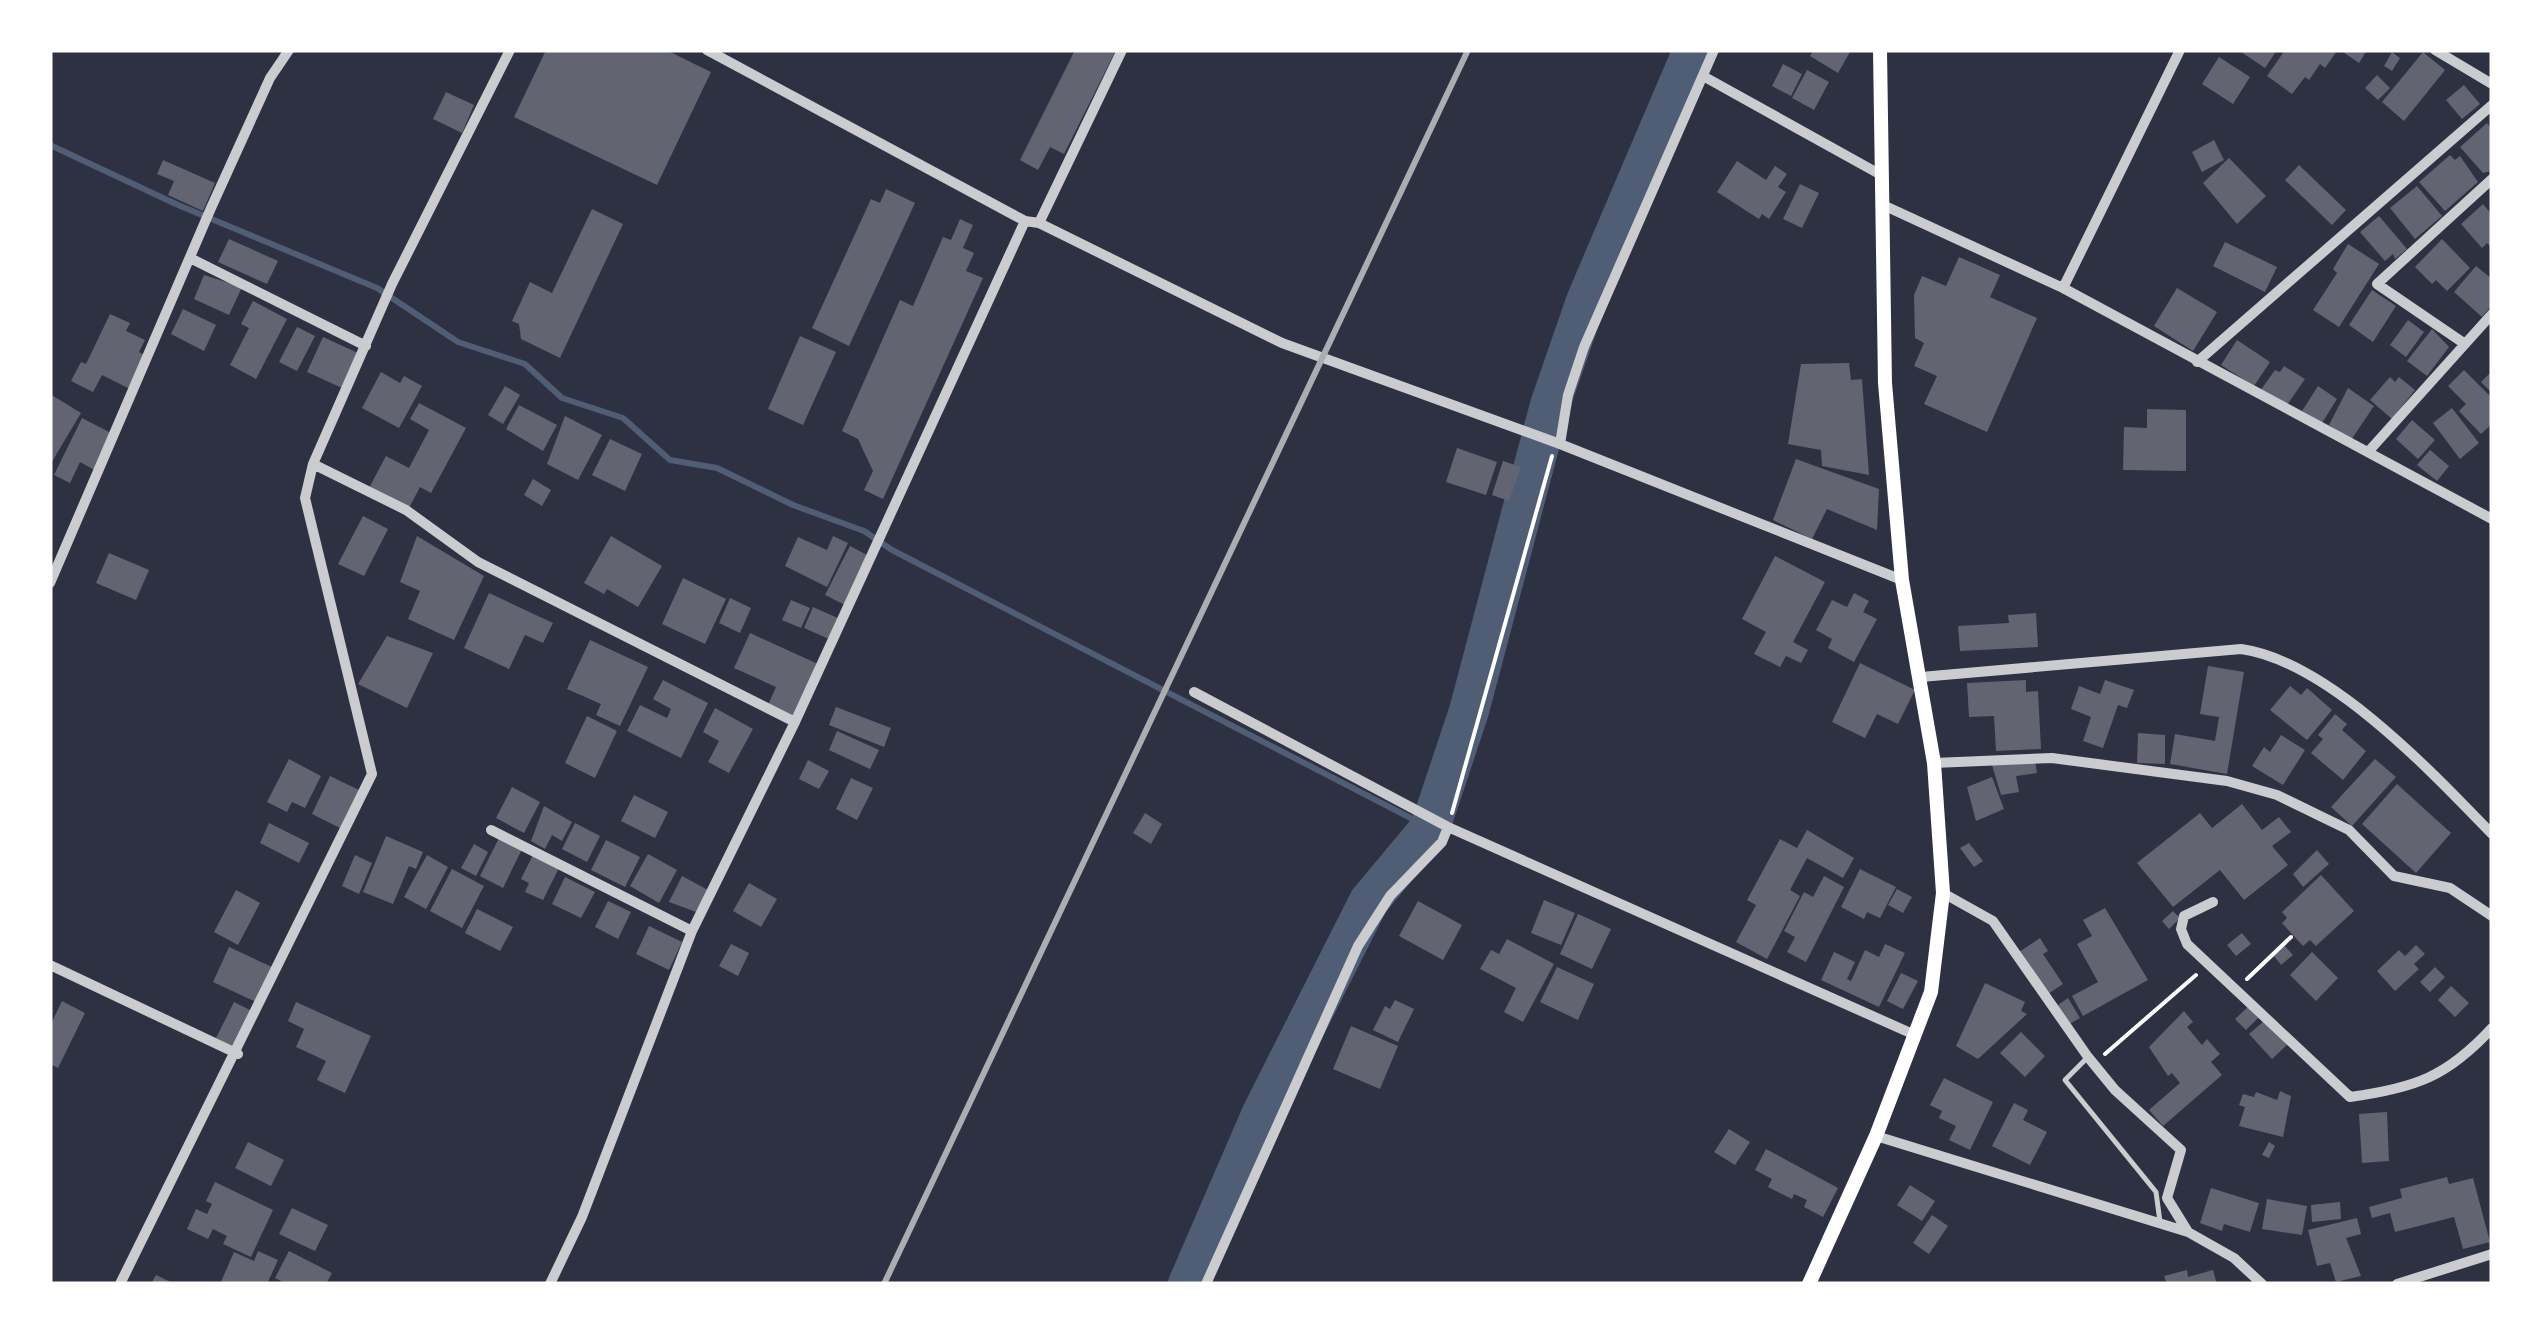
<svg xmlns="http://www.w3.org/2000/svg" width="2542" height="1334" font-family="Jost,sans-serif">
	<rect width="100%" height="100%" fill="#2d3142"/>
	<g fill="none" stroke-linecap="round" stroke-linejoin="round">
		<path stroke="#4f5d75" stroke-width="6" d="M50 145 178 205 377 288 458 342 525 364 562 398 623 418 670 460 717 468 793 505 864 531 892 550 1430 828"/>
		<path stroke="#4f5d75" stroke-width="40" d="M1188 1284 1262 1113 1369 901 1430 828 1469 711 1550 405 1586 301 1693 50"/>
	</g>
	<path fill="#626471" d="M546 50H666L711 72 657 185 514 117Z
		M1075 50H1116L1064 154 1050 147 1038 170 1020 160Z
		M1814 50H1847L1850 52 1838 73 1810 56Z
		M2238 50H2277L2265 68Z
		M2285 50H2335L2337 51 2325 68 2320 64 2309 80 2305 77 2292 94 2267 76Z
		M2340 50H2367L2359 63Z
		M2392 52 2400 58 2392 71 2384 66Z
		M2423 52 2445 70 2404 121 2382 102Z
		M2219 57 2250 77 2233 104 2202 84Z
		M1783 64 1802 74 1791 96 1772 86Z
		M1807 70 1829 82 1814 110 1792 98Z
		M2377 75 2390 88 2378 100 2365 88Z
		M2464 85 2480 104 2462 119 2446 100Z
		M446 92 474 105 462 133 433 119Z
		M2487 123 2492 129V171L2483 173 2460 147Z
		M2214 140 2224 160 2202 172 2192 152Z
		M2450 155 2455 160 2460 156 2478 182 2445 211 2419 182Z
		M2229 158 2266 196 2237 224 2203 183Z
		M163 160 215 183 203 211 168 195 174 181 157 174Z
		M1737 161 1766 180 1775 166 1787 174 1778 187 1786 192 1769 219 1762 214 1759 219 1717 192Z
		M2299 165 2346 210 2332 225 2285 180Z
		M1800 184 1819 193 1802 228 1783 219Z
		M2417 186 2442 216 2415 239 2390 208Z
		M886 189 915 203 849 346 812 328 871 199 880 203Z
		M2483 204 2492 215V248L2487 243 2482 248 2461 224Z
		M592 209 623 224 560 358 521 339 519 324 512 321 530 282 552 293Z
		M2379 216 2407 249 2395 259 2393 254 2385 261 2360 232Z
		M960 219 973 225 963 248 974 253 966 271 983 278 883 499 864 490 873 471 858 439 842 431 900 300 913 306 943 237 951 240Z
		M229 239 278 261 267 284 218 262Z
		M2442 239 2470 268 2447 291 2436 280 2432 284 2415 267Z
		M2225 242 2277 267 2265 292 2213 266Z
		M2348 244 2379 264 2339 327 2313 310 2337 273 2333 269Z
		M1959 257 2000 275 1990 297 2037 318 1987 432 1924 404 1937 376 1914 366 1924 343 1915 338 1914 295 1922 276 1946 286Z
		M2476 266 2492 279V305L2482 317 2454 292Z
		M204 275 242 287 229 315 194 299Z
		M2177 288 2217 312 2193 351 2154 326Z
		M2372 290 2396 306 2373 342 2349 325Z
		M253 301 287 319 256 379 230 365 249 328 241 324Z
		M183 309 216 325 204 351 171 334Z
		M110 314 130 323 126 331 145 340 139 352 146 356 130 389 102 375 93 392 71 381 81 362 86 364Z
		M2408 320 2424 332 2406 357 2390 345Z
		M297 327 315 336 297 371 279 362Z
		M2432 329 2449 347 2427 376 2407 361Z
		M800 336 836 352 803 425 768 409Z
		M323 337 358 353 342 388 307 372Z
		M2237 340 2270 362 2254 386 2221 365Z
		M1849 363 1851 380 1862 379 1869 475 1822 466 1821 450 1788 444 1801 364Z
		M2284 366 2305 379 2285 408 2260 391 2275 370 2280 372Z
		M2464 370 2492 398V424L2481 434 2459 411 2466 404 2448 386Z
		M2492 371V393L2481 382Z
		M381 372 400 383 404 376 422 386 399 428 362 408Z
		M2390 377 2395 382 2399 377 2415 390 2392 419 2370 400Z
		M505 386 520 395 503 424 488 415Z
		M2318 386 2337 399 2322 423 2302 411Z
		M2348 388 2374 406 2351 440 2329 425Z
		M50 394 81 413 50 465Z
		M419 403 466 428 431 493 420 487 408 510 369 488 386 456 409 468 429 430 410 419Z
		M519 405 557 425 543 451 506 429Z
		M2452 408 2479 443 2460 459 2433 423Z
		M2147 409 2186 410V471L2123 470 2124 427 2147 428Z
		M565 416 602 435 578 480 547 464Z
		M82 418 115 435 96 471 80 462 70 483 54 475Z
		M2412 420 2435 440 2418 459 2396 439Z
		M610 439 642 454 625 491 592 475Z
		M1457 448 1497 462 1486 495 1446 482Z
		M2430 450 2449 466 2437 481 2417 465Z
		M1796 459 1879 489 1877 530 1827 509 1812 539 1773 520Z
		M1503 461 1521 467 1509 501 1492 495Z
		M533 479 551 490 542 506 524 495Z
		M363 516 388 529 364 576 338 564Z
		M417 536 484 576 454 640 408 619 420 591 400 582Z
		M611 536 662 566 638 607 607 589 604 594 584 583Z
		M833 536 848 543 827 587 785 566 798 537 827 550Z
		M850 546 869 556 845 605 825 595Z
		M109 553 149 570 136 600 96 583Z
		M1775 556 1825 582 1793 642 1808 650 1801 663 1786 656 1780 667 1754 654 1766 632 1742 619Z
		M683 578 726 599 705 644 662 624Z
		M489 593 553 623 543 643 525 635 509 669 464 648Z
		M1854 593 1869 601 1863 612 1877 619 1854 662 1828 648 1832 639 1816 630 1832 600 1847 607Z
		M730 598 751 608 740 633 719 623Z
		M791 600 810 608 801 628 782 620Z
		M813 607 840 619 831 640 804 628Z
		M2036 613 2038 647 1960 651 1958 626 2009 623 2008 615Z
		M750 633 818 664 794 717 768 705 776 687 734 668Z
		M387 636 433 653 407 708 358 684Z
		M590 640 648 667 620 726 596 715 601 704 567 689Z
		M1860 663 1915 690 1898 724 1877 714 1865 738 1832 722Z
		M2208 666 2244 672 2227 774 2170 764 2175 734 2215 741 2219 717 2200 714Z
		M663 680 708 703 681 758 627 731 640 705 667 718 671 709 653 699Z
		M2026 680V692L2038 691 2041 749 1996 751 1994 716 1969 717 1967 683Z
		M2105 680 2134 690 2127 708 2118 705 2103 748 2083 741 2091 717 2071 709 2079 686 2100 694Z
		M2290 686 2301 695 2307 688 2332 710 2307 740 2270 710Z
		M836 707 891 728 884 747 829 725Z
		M715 708 753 729 729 773 708 762 719 741 703 732Z
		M2335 714 2347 724 2342 730 2366 751 2343 780 2311 753 2323 739 2318 735Z
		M587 716 617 731 595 778 565 763Z
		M837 731 879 750 870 769 829 750Z
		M2138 733 2165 735V764L2137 763Z
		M2281 735 2305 750 2283 785 2252 766 2264 747 2270 752Z
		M289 759 321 776 305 808 292 802 287 812 267 802Z
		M2375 759 2396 777 2352 826 2331 807Z
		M808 760 829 771 819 789 799 779Z
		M2035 760 2037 773 2016 776 2019 792 2001 795 1992 765Z
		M330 776 359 790 340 828 312 814Z
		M1992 777 2004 809 1976 821 1967 787Z
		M851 778 873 788 857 820 836 809Z
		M2397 784 2451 833 2416 873 2362 824Z
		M512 787 540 802 524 833 496 818Z
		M634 795 668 812 655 838 621 821Z
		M2242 804 2262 830 2279 817 2291 832 2272 846 2288 865 2244 900 2220 870 2173 907 2137 863 2200 813 2212 828Z
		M544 806 572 822 562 841 552 835 545 849 531 841Z
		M1145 813 1162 824 1151 844 1133 833Z
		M269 823 309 843 299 863 260 843Z
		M575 823 600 836 587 862 562 849Z
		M1807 830 1854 858 1843 878 1807 858 1790 890 1800 896 1767 959 1736 942 1756 905 1747 900 1780 839 1797 848Z
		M386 836 423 852 416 869 409 866 393 904 363 892Z
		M499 838 522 849 503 888 480 876Z
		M606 840 640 857 625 887 591 870Z
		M1969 843 1983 861 1974 867 1960 848Z
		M474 844 488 852 476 876 461 868Z
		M2317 850 2329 864 2303 887 2293 874Z
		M648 854 677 870 659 903 630 886Z
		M355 855 372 863 359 894 342 886Z
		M427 855 448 867 426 909 404 897Z
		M533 855 559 868 543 900 525 892 529 883 521 879Z
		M452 869 484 886 462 928 430 911Z
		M1860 869 1896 887 1880 918 1867 912 1864 919 1841 907Z
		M2321 875 2354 911 2316 946 2310 940 2303 946 2282 923 2287 918 2282 912Z
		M682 876 708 890 696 912 669 902Z
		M1824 876 1844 887 1806 962 1787 952 1795 937 1784 931 1804 892 1813 897Z
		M565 877 595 892 581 918 552 904Z
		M749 883 777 899 761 927 733 911Z
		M1897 889 1912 897 1903 913 1888 905Z
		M236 890 260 903 238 945 214 932Z
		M1544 900 1575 913 1561 945 1531 933Z
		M608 901 631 912 618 939 595 927Z
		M1418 901 1462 925 1443 960 1399 936Z
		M2105 908 2148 980 2083 1016 2072 996 2098 982 2077 944 2092 936 2083 920Z
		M477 909 513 927 500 951 465 933Z
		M2173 911 2180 918 2169 929 2162 921Z
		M1578 914 1611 929 1592 969 1560 954Z
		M649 926 682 942 669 970 636 954Z
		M2242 933 2251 944 2236 956 2227 945Z
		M2040 938 2048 951 2043 954 2063 984 2045 996 2016 954Z
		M1507 939 1554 964 1523 1022 1504 1012 1516 988 1480 969 1491 950 1499 954Z
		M731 944 749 953 738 976 719 966Z
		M1885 944 1905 953 1879 1007 1821 980 1834 952 1855 962 1847 979 1851 981 1865 950 1879 957Z
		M2416 945 2425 954 2414 964 2419 969 2395 991 2377 971 2399 950 2405 956Z
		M2285 946 2293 955 2281 965 2274 956Z
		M229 947 272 967 256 1002 213 982Z
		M2312 952 2338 978 2316 1001 2290 975Z
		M1557 967 1594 984 1578 1020 1540 1002Z
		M2435 967 2445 977 2430 992 2420 982Z
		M1901 973 1918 981 1903 1009 1887 1001Z
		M1985 983 2025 1002 2021 1011 2027 1014 1978 1059 1956 1046Z
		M2451 986 2469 1003 2455 1017 2438 1000Z
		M2068 998 2080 1018 2066 1026 2055 1007Z
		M1395 1000 1414 1009 1398 1042 1373 1030 1385 1006 1390 1009Z
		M62 1001 85 1013 58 1068 50 1064V1026Z
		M234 1002 254 1012 236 1048 216 1038Z
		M296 1002 371 1036 345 1093 317 1080 326 1061 296 1047 304 1029 288 1021Z
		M2250 1005 2260 1016 2246 1030 2235 1019Z
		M2184 1011 2193 1022 2187 1027 2202 1045 2207 1039 2220 1054 2211 1062 2222 1075 2163 1126 2149 1110 2180 1083 2172 1073 2168 1076 2149 1047Z
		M2264 1021 2287 1045 2272 1059 2249 1034Z
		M1351 1026 1398 1046 1380 1089 1333 1069Z
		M2021 1032 2045 1056 2025 1077 2000 1053Z
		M1944 1078 1993 1102 1970 1150 1949 1140 1956 1126 1939 1118 1942 1111 1930 1105Z
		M2280 1091 2291 1096 2283 1137 2239 1126 2245 1107 2239 1105 2243 1094 2254 1097 2256 1092 2277 1100Z
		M2014 1103 2028 1110 2023 1120 2047 1132 2030 1165 1992 1146Z
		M2387 1112 2389 1161 2362 1163 2359 1114Z
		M1729 1129 1750 1142 1735 1165 1714 1152Z
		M248 1142 284 1160 271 1186 235 1168Z
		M2269 1142 2275 1146 2269 1158 2262 1155Z
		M1766 1149 1838 1188 1823 1217 1804 1207 1807 1200 1794 1194 1792 1199 1768 1187 1772 1179 1755 1170Z
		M2447 1177 2449 1184 2473 1178 2490 1242 2463 1249 2454 1217 2395 1232 2390 1213 2372 1218 2369 1207 2402 1198 2400 1189Z
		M215 1182 273 1210 251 1257 223 1244 227 1236 213 1229 208 1239 187 1229 196 1209 207 1214 212 1204 206 1201Z
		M1910 1185 1935 1201 1922 1221 1897 1205Z
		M2211 1188 2259 1203 2250 1232 2224 1224 2222 1231 2200 1223Z
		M2267 1199 2307 1206 2302 1235 2262 1229Z
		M2340 1202 2341 1219 2312 1222 2311 1205Z
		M292 1208 328 1225 315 1251 279 1234Z
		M1932 1215 1948 1226 1929 1254 1913 1243Z
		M2357 1218 2361 1234 2346 1238 2361 1276 2336 1282 2330 1263 2317 1266 2308 1230Z
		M258 1251 278 1260 267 1284H220L234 1252 254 1261Z
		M289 1251 332 1273 326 1284H287L275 1278Z
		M2187 1270 2188 1277 2213 1270 2217 1284H2167L2164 1276Z
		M156 1275 175 1284H151Z"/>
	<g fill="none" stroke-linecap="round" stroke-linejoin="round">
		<path stroke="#fff" stroke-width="4" d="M1452 813 1552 456
			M2247 979 2291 937
			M2105 1054 2196 975"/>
		<path stroke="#caccd0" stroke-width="5" d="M2088 1057 2065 1080 2156 1192 2160 1222"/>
		<path stroke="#caccd0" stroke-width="10" d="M707 50 1025 221 1039 223 1282 343 1560 444 1902 580
			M2435 50 2492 84
			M1703 76 1883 176
			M1883 205 2063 288 2492 519
			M1039 223 1122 50
			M190 258 366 346
			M2063 288 2180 50
			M2465 344 2377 284 2492 179
			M2197 362 2492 105
			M1560 444 1568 395 1584 347 1714 50
			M2368 452 2492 314
			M313 464 406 510 478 562 795 722
			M50 583 211 208 270 78 289 50
			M1921 677 2241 649C2328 661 2432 772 2492 834
			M1194 692 1448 827 1915 1035
			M1934 763 2052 758 2227 781 2277 795 2349 830 2394 876 2450 888 2492 916
			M491 830 692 931
			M1943 893 1993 921 2088 1057 2115 1090 2181 1150 2167 1198 2188 1232
			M2213 902 2184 916 2181 929 2187 944 2350 1097C2415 1088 2447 1077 2492 1028
			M50 965 238 1054
			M1876 1136 2188 1232 2234 1258 2262 1284
			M120 1284 372 774 305 498 313 464 392 284 510 50
			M550 1284 582 1217 692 931 795 722 1025 221
			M1206 1284 1358 946 1390 896 1442 842 1448 827
			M2397 1284 2492 1254"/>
		<path stroke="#fff" stroke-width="14" d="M1809 1284 1876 1136 1931 992 1943 893 1934 763 1902 580 1885 383 1880 50"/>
		<path stroke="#abadb3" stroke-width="6" d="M884 1284 1468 50"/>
	</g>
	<rect width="2542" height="1334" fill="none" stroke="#ffffff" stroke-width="105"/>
</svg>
